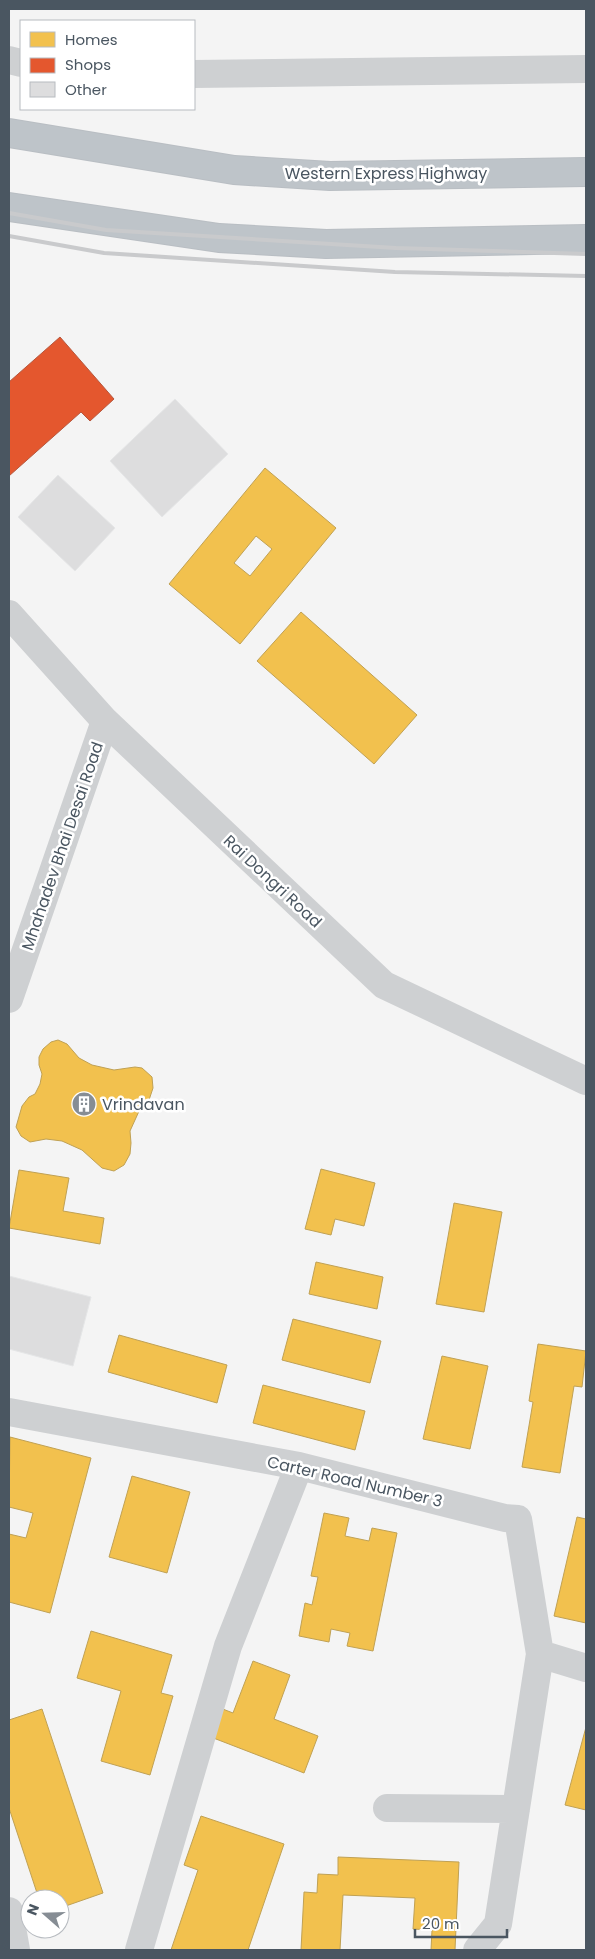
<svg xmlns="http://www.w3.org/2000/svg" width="595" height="1959" font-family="Poppins,sans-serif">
	<rect width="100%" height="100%" fill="#f4f4f4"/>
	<path fill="#f2c14e" stroke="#c0a154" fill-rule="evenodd" d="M265 468 336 528 240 644 169 584ZM256 536 272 549 250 576 234 563Z
		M301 612 417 715 374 764 257 661Z
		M58 1040 67 1044 79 1058 92 1065 114 1070 135 1067 142 1068 152 1077 153 1088 148 1103 140 1109 130 1131 131 1143 130 1154 124 1165 114 1171 102 1168 82 1150 62 1141 46 1139 30 1142 21 1136 16 1127 22 1106 29 1097 35 1094 40 1084 42 1074 39 1065V1057L43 1049 51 1042Z
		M321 1169 375 1183 364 1226 335 1219 331 1235 305 1229Z
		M19 1170 69 1178 63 1211 104 1218 100 1244 9 1228Z
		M454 1203 502 1212 484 1312 436 1304Z
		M316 1262 383 1277 377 1309 309 1294Z
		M293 1319 381 1341 370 1383 282 1360Z
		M119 1335 227 1365 217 1403 108 1372Z
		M538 1344 586 1351 582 1387 574 1386 560 1473 522 1467 533 1402 529 1401Z
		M442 1356 488 1366 470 1449 423 1439Z
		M263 1385 365 1411 355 1450 253 1423Z
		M10 1437 91 1458 50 1613 9 1602V1534L26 1538 33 1513 9 1507Z
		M132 1476 190 1492 167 1573 109 1557Z
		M324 1513 349 1518 345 1536 369 1541 372 1528 397 1533 373 1651 347 1646 350 1633 331 1629 329 1642 299 1636 305 1603 312 1605 318 1577 311 1576Z
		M577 1517 586 1519V1623L554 1616Z
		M91 1631 172 1655 161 1693 173 1696 150 1775 101 1761 121 1691 77 1678Z
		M253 1661 290 1675 274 1719 318 1736 304 1773 203 1734 215 1706 233 1713Z
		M42 1709 103 1893 60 1908V1899H39L9 1808V1720Z
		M586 1727V1810L565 1805Z
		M201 1816 284 1844 248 1950H171L198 1870 184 1865Z
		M338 1857 459 1862 455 1950H431L432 1930 413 1929 415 1898 343 1895 340 1950H301L304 1892 317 1893 318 1874 338 1875Z"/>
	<path fill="#e4572e" stroke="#b6573d" d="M60 337 114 399 90 421 81 412 9 476V382Z"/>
	<path fill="#ddddde" stroke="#e5e6e7" d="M175 399 228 454 162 517 110 461Z
		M58 475 115 528 75 571 18 517Z
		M9 1276 91 1297 73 1366 9 1349Z"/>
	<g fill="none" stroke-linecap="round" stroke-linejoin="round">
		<defs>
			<path id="highway" d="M9 133 234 170 330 176 586 172
				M9 207 219 238 326 244 586 239"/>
		</defs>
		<use href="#highway" stroke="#b9bec3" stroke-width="30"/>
		<path stroke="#ced0d2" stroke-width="28" d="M9 60 21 63
			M194 74 586 69
			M9 614 105 721 384 985 586 1081
			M9 999 105 721
			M9 1412 299 1466 505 1518 518 1519 540 1654 586 1668
			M387 1808 516 1809
			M9 1911 16 1950
			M139 1950 228 1646 299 1466
			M477 1950 498 1924 540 1654"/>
		<use href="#highway" stroke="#bec4c9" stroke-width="28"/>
		<path stroke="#c9cacc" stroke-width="4" d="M9 213 106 230 396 248 586 254
			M9 236 104 253 395 272 586 276"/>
	</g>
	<defs>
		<symbol id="building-disc" viewBox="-11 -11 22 22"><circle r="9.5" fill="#868d94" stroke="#fff"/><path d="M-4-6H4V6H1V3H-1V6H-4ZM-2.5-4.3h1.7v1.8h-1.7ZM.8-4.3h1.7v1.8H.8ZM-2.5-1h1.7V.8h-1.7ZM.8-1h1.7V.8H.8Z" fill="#fff"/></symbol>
	</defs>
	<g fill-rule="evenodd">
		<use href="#building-disc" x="70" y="1090" width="28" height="28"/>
	</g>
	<g text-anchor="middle" stroke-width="5" stroke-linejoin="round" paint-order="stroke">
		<g font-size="16" fill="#4a5661" stroke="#fff">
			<text x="386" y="179">Western Express Highway</text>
			<text transform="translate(62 846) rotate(-71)" y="6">Mhahadev Bhai Desai Road</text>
			<text transform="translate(273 881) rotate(43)" y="6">Rai Dongri Road</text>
			<text transform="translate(355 1481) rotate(13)" y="6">Carter Road Number 3</text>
		</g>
		<g font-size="16" fill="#4a5661" stroke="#fff" text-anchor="start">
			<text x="102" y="1110">Vrindavan</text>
		</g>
	</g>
	<rect width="595" height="1959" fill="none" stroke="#4a5661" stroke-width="20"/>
	<rect x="20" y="20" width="175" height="90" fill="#ffffff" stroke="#b7bbc0"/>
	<rect x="30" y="32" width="25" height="15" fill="#f2c14e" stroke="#b7bbc0"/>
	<text x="65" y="45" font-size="15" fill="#4a5661">Homes</text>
	<rect x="30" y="58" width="25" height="15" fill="#e4572e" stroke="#b7bbc0"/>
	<text x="65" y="70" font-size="15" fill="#4a5661">Shops</text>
	<rect x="30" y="82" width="25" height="15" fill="#ddddde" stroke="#b7bbc0"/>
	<text x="65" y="95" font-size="15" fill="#4a5661">Other</text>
	<g transform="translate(45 1914) rotate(290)"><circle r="24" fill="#ffffff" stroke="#b7bbc0"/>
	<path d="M0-4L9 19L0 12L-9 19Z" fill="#868d94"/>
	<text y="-8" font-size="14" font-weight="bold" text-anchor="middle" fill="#4a5661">N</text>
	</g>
	<path d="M415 1929v8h92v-8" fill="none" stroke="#4a5661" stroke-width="2.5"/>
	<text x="422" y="1929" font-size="15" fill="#4a5661" stroke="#ffffff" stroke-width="4" paint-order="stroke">20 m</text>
</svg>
